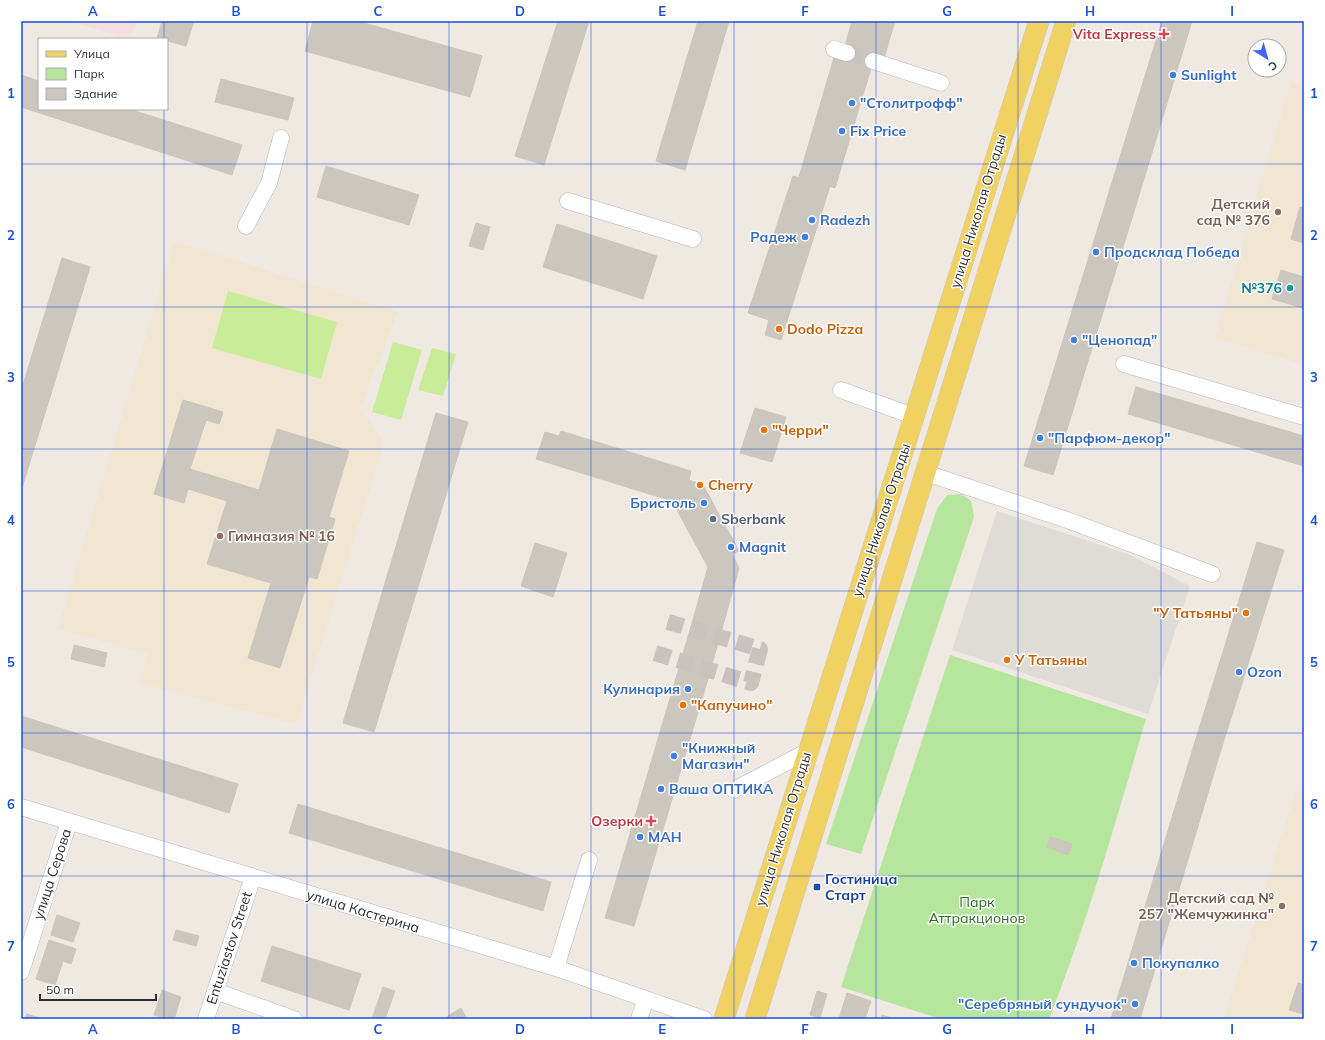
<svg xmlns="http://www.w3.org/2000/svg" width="1325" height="1040" font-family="Mulish,sans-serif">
	<rect width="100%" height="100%" fill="#efe9e1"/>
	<path fill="#f0e6d1" d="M1291 82 1304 86V365L1215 338Z
		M175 241 398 312 360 408 384 443 296 724 140 683 148 654 58 629Z
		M1296 791 1304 793V1019H1224Z"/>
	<path fill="#f5dfe0" d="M69 21H137L130 39Z"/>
	<path fill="#b6e59e" d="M961 494 971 501 974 517 861 854 826 844 937 509 947 495Z
		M950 655 1146 719C1116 820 1088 921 1049 1019H940L841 987Z"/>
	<path fill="#c9ec9a" d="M228 291 337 322 321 379 212 348Z
		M393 342 422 350 401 420 372 412Z
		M432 348 456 354 443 396 418 390Z"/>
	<path fill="#dfdcd8" d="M997 511 1128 554 1190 586 1148 714 952 650Z"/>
	<path fill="#cbc7bf" stroke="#cbc5ba" d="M162 21H194L186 46 157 38Z
		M313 21H357L482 56 470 97 305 51Z
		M558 21H589L544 165 515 156Z
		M698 21H729L685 170 656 161Z
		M852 21H895L884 58 845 46Z
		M1162 21H1192L1147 169 1119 160Z
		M849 48 875 55 835 188 799 177 835 54Z
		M21 75 39 81V109H129L242 145 232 175 21 107Z
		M221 79 294 98 288 120 215 102Z
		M1119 160 1147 169 1053 475 1024 466Z
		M326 166 419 195 409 225 317 197Z
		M793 176 830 186 781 340 765 335 769 320 748 313Z
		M1300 207 1304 208V243L1291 239Z
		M476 223 490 227 483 250 469 246Z
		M557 224 657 256 643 299 543 267Z
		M62 258 90 267 21 491V391Z
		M1281 270 1304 277V308L1272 299Z
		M1136 387 1304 436V466L1128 414Z
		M183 400 223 412 219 424 206 420 190 469 259 490 277 429 349 451 329 517 335 519 317 579 309 577 280 668 248 658 271 583 207 564 227 501 188 489 184 503 154 494Z
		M755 408 786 417 772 462 740 453Z
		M436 413 468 422 374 732 343 723Z
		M561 431 691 471 689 480 703 485 739 551 732 554 739 568 708 679 679 668 708 567 672 501 536 459 545 432 559 436Z
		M1257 542 1284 550 1220 753 1194 745Z
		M535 543 567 553 553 597 521 586Z
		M74 645 107 653 104 667 71 659Z
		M679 668 708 679 634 926 605 918Z
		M21 716 238 784 229 813 21 747Z
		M1194 745 1220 753 1140 1019H1111Z
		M298 804 551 882 543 911 289 833Z
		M1050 837 1072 844 1068 855 1047 847Z
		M57 915 80 923 73 942 51 935Z
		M176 930 199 936 196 946 173 940Z
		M49 940 76 949 71 964 63 961 55 985 36 979Z
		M272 946 361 974 349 1010 261 981Z
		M1298 983 1304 985V1014L1289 1010Z
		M383 987 395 991 385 1019H372Z
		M162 990 181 997 174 1019H167L154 1015Z
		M817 991 827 994 820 1018 810 1015Z
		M847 993 871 1001 865 1019H867H839Z
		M461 1008 467 1019H446L445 1018Z
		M27 1014 43 1019H25Z
		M882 1015 895 1019H881Z"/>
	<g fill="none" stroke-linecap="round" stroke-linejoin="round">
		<path stroke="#c8c4bd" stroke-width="16" stroke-dasharray="16 8" stroke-linecap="butt" d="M847 53 873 61
			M655 653 751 683 760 649 665 621"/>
		<defs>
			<path id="minor" d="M834 49 847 53
				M873 61 941 83
				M568 201 693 239
				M246 226 269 183 281 138
				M1124 364 1304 417
				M841 390 913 416
				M926 473 1070 521 1212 574
				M734 790 808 751
				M21 807 556 968 704 1019
				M556 968 589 860
				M21 972 69 822
				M215 991 294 1019
				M206 1019 253 877
				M639 1019 646 999"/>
			<path id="major" d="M724 1019 1039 21
				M755 1019 1066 21"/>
		</defs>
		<use href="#minor" stroke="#b4b7c1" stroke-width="17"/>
		<use href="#major" stroke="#c9c9c9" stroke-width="21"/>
		<use href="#minor" stroke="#fff" stroke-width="16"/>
		<use href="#major" stroke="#f2d163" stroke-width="20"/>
	</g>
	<path fill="none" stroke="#1d4ed8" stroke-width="1" stroke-opacity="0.55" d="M164 21V39M307 21V1019M449 21V1019M591 21V1019M734 21V1019M876 21V1019M1018 21V1019M1161 21V1019M164 109V1019M21 164H1304M21 307H1304M21 449H1304M21 591H1304M21 733H1304M21 876H1304"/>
	<g fill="#e0444e" stroke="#fff" stroke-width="1.5">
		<path d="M1162 28h4v4h4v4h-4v4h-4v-4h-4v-4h4z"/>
		<path d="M649 815h4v4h4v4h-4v4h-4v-4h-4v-4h4z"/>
	</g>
	<g fill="#3f7fe0" stroke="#fff" stroke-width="1.5">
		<circle cx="1173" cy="75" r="4"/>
		<circle cx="852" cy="103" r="4"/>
		<circle cx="842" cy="131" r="4"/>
		<circle cx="812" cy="220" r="4"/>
		<circle cx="805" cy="237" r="4"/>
		<circle cx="1096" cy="252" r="4"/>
		<circle cx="1074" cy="340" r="4"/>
		<circle cx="1040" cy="438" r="4"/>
		<circle cx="704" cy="503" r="4"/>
		<circle cx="731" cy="547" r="4"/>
		<circle cx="1239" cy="672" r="4"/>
		<circle cx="688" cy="689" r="4"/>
		<circle cx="674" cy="756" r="4"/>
		<circle cx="661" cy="789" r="4"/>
		<circle cx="640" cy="837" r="4"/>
		<circle cx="1134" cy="963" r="4"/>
		<circle cx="1135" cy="1004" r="4"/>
	</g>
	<g fill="#8d6e63" stroke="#fff" stroke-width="1.5">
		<circle cx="1278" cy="212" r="4"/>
		<circle cx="220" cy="536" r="4"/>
		<circle cx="1282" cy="906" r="4"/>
	</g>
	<circle fill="#0f9aa8" stroke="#fff" stroke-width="1.5" cx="1290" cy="288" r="4"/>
	<g fill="#e8710a" stroke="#fff" stroke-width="1.5">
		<circle cx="779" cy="329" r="4"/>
		<circle cx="764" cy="430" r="4"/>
		<circle cx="700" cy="485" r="4"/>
		<circle cx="1246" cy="613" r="4"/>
		<circle cx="1007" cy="660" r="4"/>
		<circle cx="683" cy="705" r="4"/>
	</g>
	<circle fill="#5c6f8a" stroke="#fff" stroke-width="1.5" cx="713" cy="519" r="4"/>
	<rect fill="#1a4fb4" stroke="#fff" stroke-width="1.5" x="813" y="883" width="8" height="8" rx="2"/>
	<g text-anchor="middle" stroke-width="3" stroke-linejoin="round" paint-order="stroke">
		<g font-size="14" font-weight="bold" fill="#be3a42" stroke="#fff" text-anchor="end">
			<text x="1156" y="39">Vita Express</text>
			<text x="643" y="826">Озерки</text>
		</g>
		<g font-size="14" font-weight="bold" fill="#366cbe" stroke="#fff" text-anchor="start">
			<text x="1181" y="80">Sunlight</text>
			<text x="860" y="108">"Столитрофф"</text>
			<text x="850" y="136">Fix Price</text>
			<text x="820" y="225">Radezh</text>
			<text x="797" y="242" text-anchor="end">Радеж</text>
			<text x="1104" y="257">Продсклад Победа</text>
			<text x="1082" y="345">"Ценопад"</text>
			<text x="1048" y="443">"Парфюм-декор"</text>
			<text x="696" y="508" text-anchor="end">Бристоль</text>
			<text x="739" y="552">Magnit</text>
			<text x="1247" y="677">Ozon</text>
			<text x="680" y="694" text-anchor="end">Кулинария</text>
			<text x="682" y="753">"Книжный<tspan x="682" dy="16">Магазин"</tspan></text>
			<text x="669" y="794">Ваша ОПТИКА</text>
			<text x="648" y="842">МАН</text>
			<text x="1142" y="968">Покупалко</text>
			<text x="1127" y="1009" text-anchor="end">"Серебряный сундучок"</text>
		</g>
		<g font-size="14" font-weight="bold" fill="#785e54" stroke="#fff" text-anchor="end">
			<text x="1270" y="209">Детский<tspan x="1270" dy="16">сад № 376</tspan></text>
			<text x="228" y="541" text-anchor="start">Гимназия № 16</text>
			<text x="1274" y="903">Детский сад №<tspan x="1274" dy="16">257 "Жемчужинка"</tspan></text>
		</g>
		<g font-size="14" fill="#2e2e2e" stroke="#fff">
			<text transform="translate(978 211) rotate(-73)" y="5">улица Николая Отрады</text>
			<text transform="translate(881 520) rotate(-72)" y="5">улица Николая Отрады</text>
			<text transform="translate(783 829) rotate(-73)" y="5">улица Николая Отрады</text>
			<text transform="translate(52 874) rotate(-72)" y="5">улица Серова</text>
			<text transform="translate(363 911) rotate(17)" y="5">улица Кастерина</text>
			<text transform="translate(229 948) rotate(-72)" y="5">Entuziastov Street</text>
		</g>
		<g font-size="14" font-weight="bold" fill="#0d838f" stroke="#fff" text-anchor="end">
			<text x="1282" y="293">№376</text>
		</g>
		<g font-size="14" font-weight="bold" fill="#c56008" stroke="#fff" text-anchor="start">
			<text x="787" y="334">Dodo Pizza</text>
			<text x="772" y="435">"Черри"</text>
			<text x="708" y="490">Cherry</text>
			<text x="1238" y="618" text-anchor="end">"У Татьяны"</text>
			<text x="1015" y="665">У Татьяны</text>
			<text x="691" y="710">"Капучино"</text>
		</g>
		<g font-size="14" font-weight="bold" fill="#4e5e75" stroke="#fff" text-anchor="start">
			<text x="721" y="524">Sberbank</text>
		</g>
		<g font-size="14" font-weight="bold" fill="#164399" stroke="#fff" text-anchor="start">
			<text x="825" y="884">Гостиница<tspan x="825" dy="16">Старт</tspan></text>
		</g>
		<g font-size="14" fill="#2c6e1b" stroke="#fff">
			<text x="977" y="907">Парк<tspan x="977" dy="16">Аттракционов</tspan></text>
		</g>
	</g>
	<rect width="1325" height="1040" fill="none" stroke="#ffffff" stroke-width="44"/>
	<rect x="38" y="38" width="130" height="72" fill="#ffffff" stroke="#ababab"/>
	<rect x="46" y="51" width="20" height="6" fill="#f2d163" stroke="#ababab"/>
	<text x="74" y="58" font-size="12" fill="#2e2e2e">Улица</text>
	<rect x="46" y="68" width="20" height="12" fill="#b6e59e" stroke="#ababab"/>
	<text x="74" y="78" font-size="12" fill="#2e2e2e">Парк</text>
	<rect x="46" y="88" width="20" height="12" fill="#cbc7bf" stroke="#ababab"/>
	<text x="74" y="98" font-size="12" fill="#2e2e2e">Здание</text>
	<g transform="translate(1267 58) rotate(143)"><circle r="19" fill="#ffffff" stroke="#ababab"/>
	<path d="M0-3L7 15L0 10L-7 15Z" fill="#4264fb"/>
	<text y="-6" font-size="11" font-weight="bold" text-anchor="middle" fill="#2e2e2e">С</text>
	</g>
	<path d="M40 994v6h116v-6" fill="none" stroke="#2e2e2e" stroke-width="2"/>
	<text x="46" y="994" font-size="12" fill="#2e2e2e" stroke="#ffffff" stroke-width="3" paint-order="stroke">50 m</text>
	<rect x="22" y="22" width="1281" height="996" fill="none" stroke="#1d4ed8" stroke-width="1.5"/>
	<g font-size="13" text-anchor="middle" font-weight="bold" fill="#1d4ed8">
		<text x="93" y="16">A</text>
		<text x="236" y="16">B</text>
		<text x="378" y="16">C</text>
		<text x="520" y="16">D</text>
		<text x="662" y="16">E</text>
		<text x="805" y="16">F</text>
		<text x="947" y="16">G</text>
		<text x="1090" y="16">H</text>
		<text x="1232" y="16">I</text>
		<text x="11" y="98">1</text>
		<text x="1314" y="98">1</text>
		<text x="11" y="240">2</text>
		<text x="1314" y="240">2</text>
		<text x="11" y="382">3</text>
		<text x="1314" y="382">3</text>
		<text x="11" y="525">4</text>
		<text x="1314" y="525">4</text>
		<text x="11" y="667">5</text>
		<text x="1314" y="667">5</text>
		<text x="11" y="809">6</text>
		<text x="1314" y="809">6</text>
		<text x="11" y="951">7</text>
		<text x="1314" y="951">7</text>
		<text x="93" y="1034">A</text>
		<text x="236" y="1034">B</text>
		<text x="378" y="1034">C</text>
		<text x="520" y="1034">D</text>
		<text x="662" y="1034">E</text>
		<text x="805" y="1034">F</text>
		<text x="947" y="1034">G</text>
		<text x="1090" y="1034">H</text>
		<text x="1232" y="1034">I</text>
	</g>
</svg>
